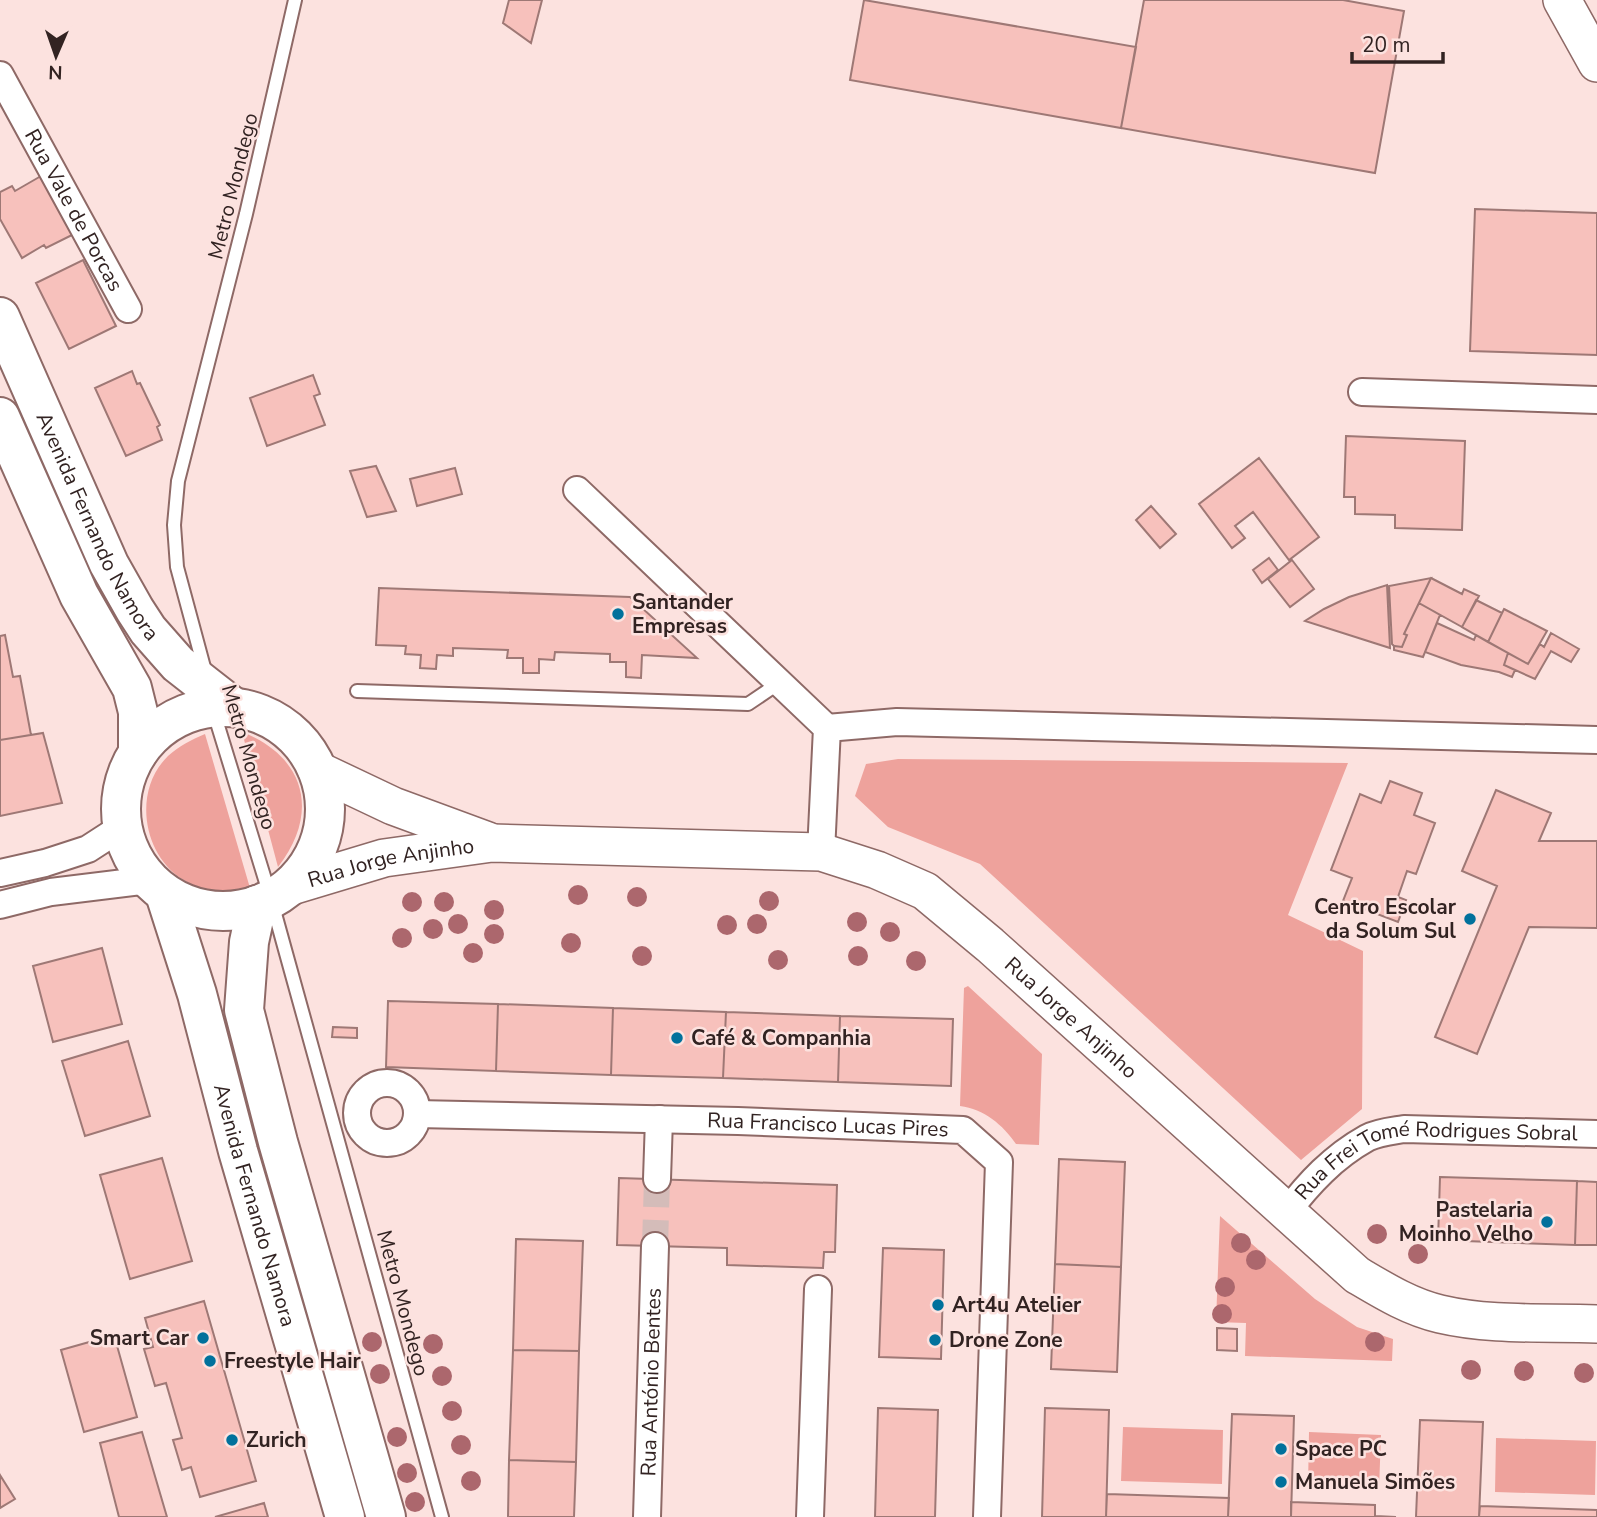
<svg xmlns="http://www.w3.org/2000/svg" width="1597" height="1517" font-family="'Nunito Sans',sans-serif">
	<rect width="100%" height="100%" fill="#fce2df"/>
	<path fill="#eea29c" d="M242 732C306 757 320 813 278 867Z
		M205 734 250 888C226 892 203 893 182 879 142 853 133 790 168 756 179 746 191 740 205 734Z
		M898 759 1348 763 1288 915 1363 951 1362 1109 1301 1160 980 864 888 827 855 796 866 764Z
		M968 986 1042 1054 1039 1145 1016 1144C1003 1125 984 1109 960 1106L964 988Z
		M1220 1216 1315 1299 1357 1327 1393 1339 1392 1361 1245 1356 1246 1323 1216 1322Z
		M1123 1427 1223 1430 1222 1484 1121 1481Z
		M1309 1432 1381 1435 1379 1489 1308 1487Z
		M1496 1438 1596 1441 1595 1495 1495 1492Z"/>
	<path fill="#f7c1bc" stroke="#9e7875" stroke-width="2" d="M509 0H542L531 43 503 23Z
		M864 0 1136 47 1121 128 850 80Z
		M1144 0H1343L1404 11 1375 173 1121 128Z
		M41 176 74 234 46 248 44 245 22 258 0 219V192L12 186 15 191Z
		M1475 209 1597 213V355L1470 351Z
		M83 260 116 326 69 349 36 283Z
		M132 371 137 384 140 383 160 425 157 427 162 440 126 456 95 388Z
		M313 375 320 394 314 396 325 425 267 446 250 398Z
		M1346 436 1465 441 1462 530 1395 528V515L1355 514V497H1344Z
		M1259 458 1319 537 1289 560 1253 512 1235 526 1245 538 1232 548 1199 504Z
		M376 466 396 511 367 517 350 471Z
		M455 468 462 494 417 506 410 479Z
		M1151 506 1176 534 1160 548 1136 520Z
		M1269 558 1278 570 1262 583 1253 570Z
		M1292 560 1314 589 1290 607 1268 579Z
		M1431 578 1404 634 1407 635 1402 647 1394 646 1392 644 1389 586Z
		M1431 578 1462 594 1464 589 1479 596 1462 627 1419 603Z
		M1387 585 1390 648 1305 621 1324 609 1349 597Z
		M379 588 630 597 697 658 642 655 641 678 626 677V662H610V654L555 652 554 660 539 659V673H523V658H507L508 650 453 648V656L437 655 436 669 420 668 421 655 405 654 406 646 376 645Z
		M1476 600 1502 613 1488 642 1462 627Z
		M1419 603 1440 615 1423 657 1394 650V646L1402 647 1407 635 1404 634Z
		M1504 609 1547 631 1528 664 1488 642Z
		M1437 623 1474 640 1476 635 1508 653 1504 665 1515 670 1512 677 1499 672 1461 665 1425 652Z
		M1551 633 1579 649 1571 662 1551 651 1535 679 1504 665 1508 653 1528 664 1540 644 1544 647Z
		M5 635 13 677 20 676 31 735 0 740V636Z
		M43 733 62 803 0 816V740Z
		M1390 781 1422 793 1414 815 1435 823 1416 874 1407 871 1398 897 1406 900 1398 922 1343 901 1352 878 1331 870 1360 794 1381 803Z
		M1496 790 1551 813 1539 841H1597V928L1529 927 1477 1054 1435 1037 1497 886 1462 871Z
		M102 948 122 1024 53 1042 33 966Z
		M388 1001 498 1004 496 1071 386 1067Z
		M498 1004 613 1008 611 1075 496 1071Z
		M613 1008 726 1012 723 1078 611 1075Z
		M726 1012 840 1016 838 1082 723 1078Z
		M840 1016 953 1019 951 1086 838 1082Z
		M333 1027 357 1028V1038L332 1037Z
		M128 1041 150 1116 85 1136 62 1061Z
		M162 1158 192 1261 130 1279 100 1175Z
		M1059 1159 1125 1162 1121 1267 1055 1264Z
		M1440 1177 1577 1181 1575 1245 1438 1240Z
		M619 1178 837 1185 835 1252H824L823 1268 727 1265V1248L617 1245Z
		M1577 1181 1597 1182V1245H1575Z
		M516 1239 583 1241 579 1351 513 1350Z
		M883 1248 944 1250 941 1359 879 1357Z
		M1055 1264 1121 1267 1117 1372 1051 1369Z
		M204 1301 256 1481 200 1497 191 1467 182 1470 173 1440 182 1438 166 1383 155 1386 144 1349 153 1347 145 1318Z
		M1217 1328 1237 1329V1351L1217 1350Z
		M114 1335 137 1417 84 1432 61 1350Z
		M513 1350 579 1351 576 1462 509 1460Z
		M878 1408 938 1410 935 1517H875Z
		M1045 1408 1109 1410 1106 1517H1042Z
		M1232 1414 1294 1416 1291 1517H1228Z
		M1420 1420 1483 1422 1479 1517H1416Z
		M142 1432 167 1517H119L100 1443Z
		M509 1460 576 1462 574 1517H508Z
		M0 1475 15 1499 0 1508Z
		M1107 1494 1229 1498 1228 1517H1106Z
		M1291 1502 1375 1505V1516L1396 1517H1291Z
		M264 1503 268 1517H215Z
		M1480 1506 1597 1510V1517H1479Z"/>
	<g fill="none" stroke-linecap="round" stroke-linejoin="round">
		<path stroke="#d4bcb9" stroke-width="26" stroke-dasharray="26 13" stroke-linecap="butt" d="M655 1246 657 1179"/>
		<defs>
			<path id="lane" d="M205 671 177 567 174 525 178 481 246 214 295 0
				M357 691 748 704 779 683
				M211 703 271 899 442 1517"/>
			<g id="street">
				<path id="s1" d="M0 75 128 309"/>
				<path d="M1362 392 1597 400"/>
				<path d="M577 490 827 728 821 852"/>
				<path d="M827 728 897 722 1597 740"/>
				<path d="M0 873 45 863 88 849 122 827"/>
				<path d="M0 905 51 892 149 880"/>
				<circle cx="387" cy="1113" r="30"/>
				<path id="s2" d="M417 1114 738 1121 963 1130 999 1162 987 1517"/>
				<path d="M657 1179 659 1119"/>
				<path id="s3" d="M1286 1213C1309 1183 1333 1157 1367 1138 1378 1132 1392 1131 1404 1129L1597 1134"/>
				<path id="s4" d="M647 1517 655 1246"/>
				<path d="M810 1517 818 1289"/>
			</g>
			<g id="secondary">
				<path d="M1562 0 1597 63"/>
				<path d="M317 770 393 806 488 841"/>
				<path id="s5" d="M291 886 384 858 492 843 821 852 877 870 925 891 990 945 1357 1275C1384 1291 1410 1307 1440 1314 1491 1326 1546 1322 1597 1324"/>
			</g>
			<g id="primary">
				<path id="s6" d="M0 317 109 564 135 610 148 630 178 664 233 707"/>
				<path d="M0 417 79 595 132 688 138 712V752"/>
				<circle cx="223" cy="809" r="102"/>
				<path id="s7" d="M165 894 197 994 238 1151 345 1517"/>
				<path d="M257 905 249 942 244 1010 278 1142 386 1517"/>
			</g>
		</defs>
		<use href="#lane" stroke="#8e6966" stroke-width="16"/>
		<use href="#street" stroke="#8e6966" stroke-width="30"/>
		<use href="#secondary" stroke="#8e6966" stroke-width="40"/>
		<use href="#primary" stroke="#8e6966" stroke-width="42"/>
		<use href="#lane" stroke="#fff" stroke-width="12"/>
		<use href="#street" stroke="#fff" stroke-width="26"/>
		<use href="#secondary" stroke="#fff" stroke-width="37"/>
		<use href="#primary" stroke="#fff" stroke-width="38"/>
	</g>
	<g fill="#ac676d">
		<circle cx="578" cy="895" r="10"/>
		<circle cx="637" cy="897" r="10"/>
		<circle cx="769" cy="901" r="10"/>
		<circle cx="412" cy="902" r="10"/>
		<circle cx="444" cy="902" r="10"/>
		<circle cx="494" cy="910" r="10"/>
		<circle cx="857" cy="922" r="10"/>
		<circle cx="458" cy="924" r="10"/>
		<circle cx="757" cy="924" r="10"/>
		<circle cx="727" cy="925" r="10"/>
		<circle cx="433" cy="929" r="10"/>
		<circle cx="890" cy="932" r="10"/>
		<circle cx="494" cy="934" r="10"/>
		<circle cx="402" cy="938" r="10"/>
		<circle cx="571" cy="943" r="10"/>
		<circle cx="473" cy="953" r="10"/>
		<circle cx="642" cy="956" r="10"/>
		<circle cx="858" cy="956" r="10"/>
		<circle cx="778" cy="960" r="10"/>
		<circle cx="916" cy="961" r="10"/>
		<circle cx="1377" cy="1234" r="10"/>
		<circle cx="1241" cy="1243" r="10"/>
		<circle cx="1418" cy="1254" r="10"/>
		<circle cx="1256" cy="1260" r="10"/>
		<circle cx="1225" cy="1287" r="10"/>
		<circle cx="1222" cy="1314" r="10"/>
		<circle cx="372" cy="1342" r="10"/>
		<circle cx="1375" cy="1342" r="10"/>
		<circle cx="433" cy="1344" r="10"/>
		<circle cx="1471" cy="1370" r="10"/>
		<circle cx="1524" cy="1371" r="10"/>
		<circle cx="1584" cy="1373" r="10"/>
		<circle cx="380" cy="1374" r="10"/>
		<circle cx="442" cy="1376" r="10"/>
		<circle cx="452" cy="1411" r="10"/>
		<circle cx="397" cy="1437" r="10"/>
		<circle cx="461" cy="1445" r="10"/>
		<circle cx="407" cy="1473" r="10"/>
		<circle cx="471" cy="1481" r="10"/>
		<circle cx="415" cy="1502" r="10"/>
	</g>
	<g fill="#01719c" stroke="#fce2df" stroke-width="2.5">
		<circle cx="618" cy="614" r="7"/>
		<circle cx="1470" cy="919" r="7"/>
		<circle cx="677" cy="1038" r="7"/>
		<circle cx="1547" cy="1222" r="7"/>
		<circle cx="938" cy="1305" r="7"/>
		<circle cx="203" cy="1338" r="7"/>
		<circle cx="935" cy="1340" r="7"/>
		<circle cx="210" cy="1361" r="7"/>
		<circle cx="232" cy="1440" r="7"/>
		<circle cx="1281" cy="1449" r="7"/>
		<circle cx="1281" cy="1482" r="7"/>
	</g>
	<g text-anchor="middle" stroke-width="5" stroke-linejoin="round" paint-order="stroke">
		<g font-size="21" fill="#322322" stroke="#fce2df">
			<text transform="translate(233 186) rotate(-76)" y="7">Metro Mondego</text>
			<text dy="7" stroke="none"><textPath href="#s1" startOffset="154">Rua Vale de Porcas</textPath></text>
			<text dy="7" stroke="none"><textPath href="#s6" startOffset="231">Avenida Fernando Namora</textPath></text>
			<text transform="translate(249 757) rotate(74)" y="7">Metro Mondego</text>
			<text dy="7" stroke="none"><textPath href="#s5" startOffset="103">Rua Jorge Anjinho</textPath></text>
			<text dy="7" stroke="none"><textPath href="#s5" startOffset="840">Rua Jorge Anjinho</textPath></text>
			<text dy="7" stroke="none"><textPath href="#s2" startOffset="411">Rua Francisco Lucas Pires</textPath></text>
			<text dy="7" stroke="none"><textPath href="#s3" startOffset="172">Rua Frei Tomé Rodrigues Sobral</textPath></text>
			<text dy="7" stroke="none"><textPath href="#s7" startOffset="324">Avenida Fernando Namora</textPath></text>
			<text transform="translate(403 1303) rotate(75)" y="7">Metro Mondego</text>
			<text dy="7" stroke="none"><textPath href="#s4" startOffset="135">Rua António Bentes</textPath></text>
		</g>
		<g font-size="21" font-weight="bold" fill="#322322" stroke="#fce2df" text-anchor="start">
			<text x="632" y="609">Santander<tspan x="632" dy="24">Empresas</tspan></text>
			<text x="1456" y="914" text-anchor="end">Centro Escolar<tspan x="1456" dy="24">da Solum Sul</tspan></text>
			<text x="691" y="1045">Café &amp; Companhia</text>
			<text x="1533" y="1217" text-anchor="end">Pastelaria<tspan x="1533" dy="24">Moinho Velho</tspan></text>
			<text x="952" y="1312">Art4u Atelier</text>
			<text x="189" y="1345" text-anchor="end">Smart Car</text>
			<text x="949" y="1347">Drone Zone</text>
			<text x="224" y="1368">Freestyle Hair</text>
			<text x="246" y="1447">Zurich</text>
			<text x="1295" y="1456">Space PC</text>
			<text x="1295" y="1489">Manuela Simões</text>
		</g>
	</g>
	<g transform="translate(56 56) rotate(182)" stroke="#fce2df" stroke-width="5" paint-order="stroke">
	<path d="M0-5L12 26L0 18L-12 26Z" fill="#322322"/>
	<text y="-10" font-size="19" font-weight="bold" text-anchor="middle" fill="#322322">N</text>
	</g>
	<path d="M1352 52v10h91v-10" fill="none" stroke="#322322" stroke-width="3.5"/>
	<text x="1362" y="52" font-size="21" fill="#322322" stroke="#fce2df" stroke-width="5" paint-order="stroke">20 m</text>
</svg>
